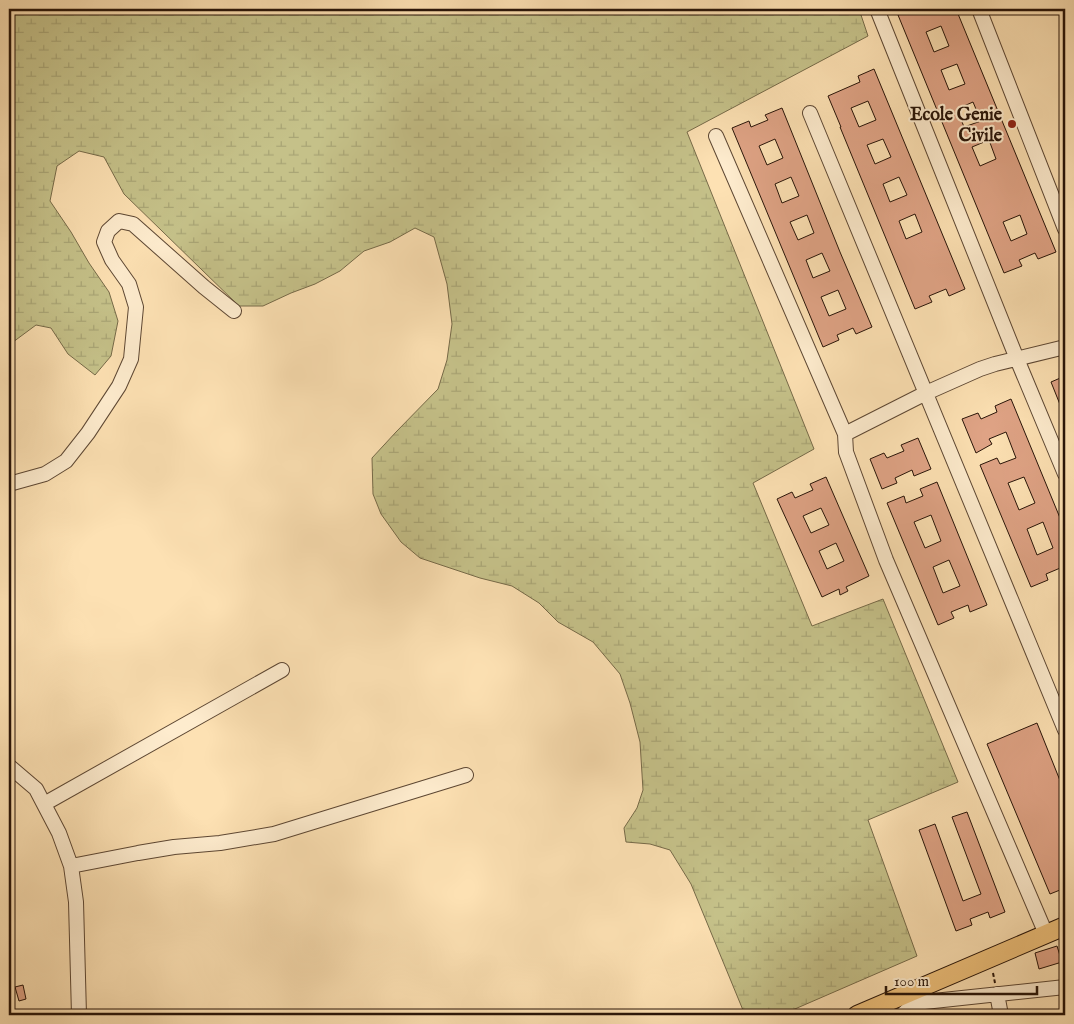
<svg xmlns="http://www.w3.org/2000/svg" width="1074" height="1024" font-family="'IM FELL English',serif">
	<defs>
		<pattern id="wetland-marsh" width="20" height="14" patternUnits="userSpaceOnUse" patternTransform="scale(1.25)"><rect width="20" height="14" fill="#c5c189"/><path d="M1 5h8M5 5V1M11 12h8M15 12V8" fill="none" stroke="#a9a575"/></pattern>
	</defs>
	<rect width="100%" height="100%" fill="#fde1b3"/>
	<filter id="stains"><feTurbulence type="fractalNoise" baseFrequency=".004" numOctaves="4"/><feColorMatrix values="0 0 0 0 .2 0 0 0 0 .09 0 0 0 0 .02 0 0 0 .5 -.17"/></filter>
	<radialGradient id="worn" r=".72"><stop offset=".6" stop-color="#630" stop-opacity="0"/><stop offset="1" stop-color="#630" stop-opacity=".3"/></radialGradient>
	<path fill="url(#wetland-marsh)" stroke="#766a48" d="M9 9H859L868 36 687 132 814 449 753 483 812 626 883 599 958 782 868 820 917 956 781 1015H745L691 884 670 850 650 844 626 842 624 828 637 808 643 790 640 742 630 703 620 674 593 642 558 622 539 603 512 586 480 578 420 558 401 542 381 514 373 494 372 458 396 432 438 389 447 360 452 324 447 284 434 237 415 228 390 242 364 251 340 271 315 284 291 293 263 306H239L124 194 104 157 79 151 57 166 50 201 71 232 89 263 109 292 118 321 111 356 95 375 68 354 51 328 36 325 9 345Z"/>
	<path fill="#dfa385" stroke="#281408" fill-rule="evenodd" d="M913 9H916L918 14 931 9H956L1056 252 1038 259 1035 253 1019 260 1022 266 1004 273 898 15ZM941 26 949 46 934 52 926 32ZM957 64 965 84 949 90 941 70ZM973 102 981 121 964 127 957 109ZM989 140 996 159 980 166 972 147ZM1020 215 1027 234 1011 241 1003 222Z
		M874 69 965 289 949 296 946 289 929 296 932 302 915 309 840 127H841L828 96 860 82 858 76ZM868 101 876 120 859 127 851 108ZM883 139 891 157 875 164 867 145ZM899 177 907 195 890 202 883 184ZM915 214 922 232 906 239 899 221Z
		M782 108 840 252 872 327 856 334 853 328 837 335 839 340 823 347 732 128 749 121 751 127 768 120 765 115ZM775 139 783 158 767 165 759 146ZM791 177 799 196 782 203 775 184ZM807 215 814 233 798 240 790 222ZM822 253 830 271 813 278 806 260ZM838 290 846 309 829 316 821 297Z
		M1065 376V417L1051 382Z
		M1011 399 1065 530V566L1046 574 1048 580 1031 587 980 465 997 458 1000 464 1016 458 1006 432 989 439 992 444 976 453 962 419 978 413 981 419 997 412 995 406ZM1024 477 1035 503 1019 510 1008 483ZM1043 522 1053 548 1037 555 1027 529Z
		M918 438 931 469 914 476 912 470 895 478 897 483 882 489 870 459 884 453 887 458 904 451 901 445Z
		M826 477 869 576 846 587 848 591 840 595 839 589 822 597 777 499 792 492 795 498 813 490 810 484ZM821 508 829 525 811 533 803 516ZM836 543 844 561 827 569 819 551Z
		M937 482 987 605 970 612 968 605 951 612 954 618 938 625 887 503 904 496 906 503 923 496 920 489ZM931 515 941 541 925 548 914 522ZM949 560 960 586 943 593 933 567Z
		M1037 723 1065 793V888L1050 894 987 744Z
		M967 812 1005 912 990 918 988 912 970 919 972 925 956 931 919 830 935 824 963 901 981 894 952 817Z
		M1057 946 1062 962 1039 969 1035 953Z
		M23 985 26 999 19 1001 15 987Z"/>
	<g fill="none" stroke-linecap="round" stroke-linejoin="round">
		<defs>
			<path id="minor" d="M877 9 1017 359 1065 474
				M979 9 1065 229
				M810 113 1065 730
				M716 136 845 434
				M9 484 45 474 66 461 88 433 119 386 131 359 136 307 129 284 112 260 104 242 108 231 119 221 133 224 204 287 234 311
				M9 766 36 789 59 833 71 866 76 902 79 1015
				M44 804 282 670
				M71 866 138 853 174 847 220 843 274 834 466 775
				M1046 934 886 560 846 452 845 434 926 393 980 369 995 364 1065 347
				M997 994 1001 1015
				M902 1015 915 1003 1065 987"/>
			<path id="major" d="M857 1015 1065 926"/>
		</defs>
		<use href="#minor" stroke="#5d4733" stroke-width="16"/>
		<use href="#major" stroke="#281408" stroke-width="20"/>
		<path stroke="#281408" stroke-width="2" stroke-dasharray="4 2.5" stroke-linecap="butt" d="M993 973 995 983"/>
		<use href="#minor" stroke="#feecce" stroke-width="14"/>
		<use href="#major" stroke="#eec07a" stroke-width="18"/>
	</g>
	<circle fill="#8f2418" stroke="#feecce" stroke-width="2" cx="1012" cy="124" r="5"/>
	<g text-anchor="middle" stroke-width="4" stroke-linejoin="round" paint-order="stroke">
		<g font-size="18" font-weight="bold" fill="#281408" stroke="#feecce" text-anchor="end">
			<text x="1002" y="120">Ecole Genie<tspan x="1002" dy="21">Civile</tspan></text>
		</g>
	</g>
	<rect width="1074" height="1024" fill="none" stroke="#fde1b3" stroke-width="30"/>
	<rect x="10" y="10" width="1054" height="1004" fill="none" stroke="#281408" stroke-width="2.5"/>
	<rect x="15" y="15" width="1044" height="994" fill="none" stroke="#281408"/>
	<path d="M886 986v8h151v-8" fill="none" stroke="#281408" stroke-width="2.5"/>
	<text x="894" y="986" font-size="15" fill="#281408" stroke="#feecce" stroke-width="4" paint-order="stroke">100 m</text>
	<rect width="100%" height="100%" filter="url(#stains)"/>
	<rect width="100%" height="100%" fill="url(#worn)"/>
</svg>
